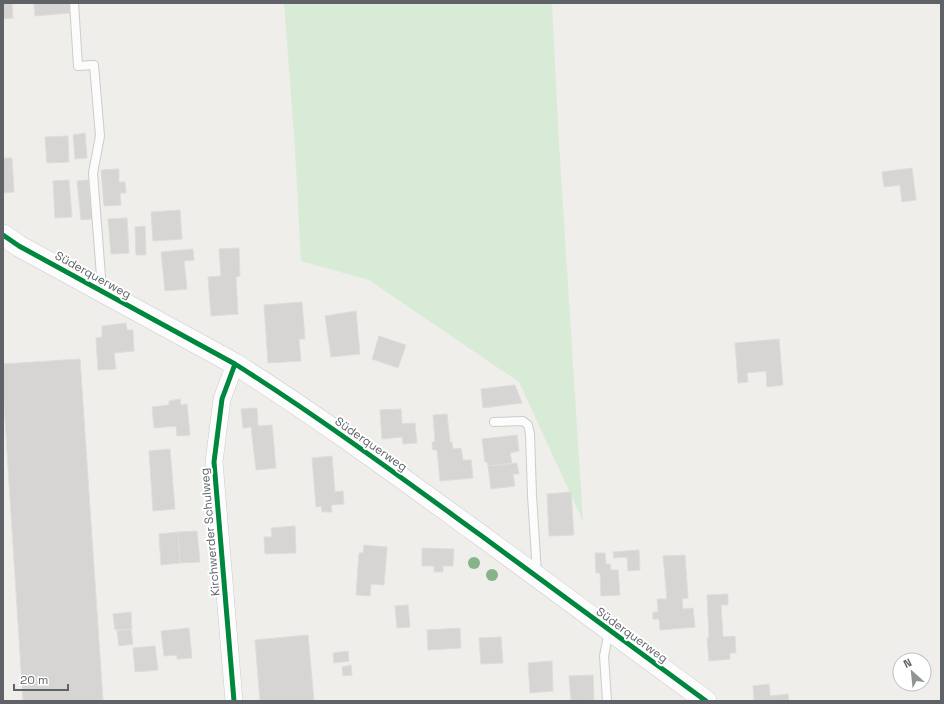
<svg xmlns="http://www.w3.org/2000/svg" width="944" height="704" font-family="'Space Grotesk',sans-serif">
	<rect width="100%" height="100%" fill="#efeeea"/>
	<path fill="#d8ebd6" d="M284 3H552L559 143 583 521 519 382 369 280 301 261 295 149Z"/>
	<path fill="#d6d5d3" stroke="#deddd9" d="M3 3H12L13 18 3 19Z
		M34 3H69L70 13 35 16Z
		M85 133 87 158 75 159 73 135Z
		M68 136 69 162 47 163 45 137Z
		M3 158H12L14 192 3 193Z
		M912 168 916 200 902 202 900 185 884 187 882 172Z
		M119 169V182H125L126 193H120L121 205 104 206 101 170Z
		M69 180 72 217 55 218 53 181Z
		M88 180 92 219 81 220 77 181Z
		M180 210 182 239 153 241 151 212Z
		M127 218 129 253 111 254 108 219Z
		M145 226 146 255H136L135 227Z
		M239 248 240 276 236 277 238 314 211 316 208 277 221 276 219 249Z
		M193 249 194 260 184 261 187 289 165 291 161 252Z
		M302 302 305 339H299L301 361 268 363 264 305Z
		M356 311 360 354 331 357 325 316Z
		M126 323 127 330H133L134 351 114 353 116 369 98 370 96 338 102 337V326Z
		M379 336 406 345 398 368 372 359Z
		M779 339 783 385 767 387 766 371 747 373 748 382 738 383 735 343Z
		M80 359 103 701H23L3 389V364Z
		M515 385 522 403 483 408 481 389Z
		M180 399 181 405 187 404 190 435 177 436 176 426 154 428 152 407 169 405V401Z
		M257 408 258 426 272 425 276 468 256 470 251 427 243 428 241 409Z
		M401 409 402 424 415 423 417 443 403 444 402 437 382 439 380 410Z
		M447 414 450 442H452L453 449 461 448 463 460H471L473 478 440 481 437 450H433L432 442H435L433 415Z
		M517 435 519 451 510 453 512 463 488 466 487 462H485L482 439Z
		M170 449 175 509 153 511 149 451Z
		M332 456 335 492 343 491 344 504 331 505 332 512H322L321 506 316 507 312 458Z
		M517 463 519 474H513L515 486 491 489 488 466Z
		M571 492 574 535 549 536 547 494Z
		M295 526 296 553 265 554 264 537H272L271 528Z
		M197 531 200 562 180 563 178 532Z
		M178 532 180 563 161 565 159 534Z
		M364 545 387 547 384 585 371 584 370 596 356 595 359 553H363Z
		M422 548 454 549 453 566H443V572H434V566H422Z
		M639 550 640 570 628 571 627 557 614 558 613 552Z
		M595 553H605L606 564H610L611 570H618L620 595 601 596 600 573H596Z
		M685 555 688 598 682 599 683 609 693 608 695 627 660 630 659 619H653V612H658L657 599H667L663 556Z
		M728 594V605H721L723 637 735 636 736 653H730V659L709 661 707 638H709L707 595Z
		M408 605 410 627 397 628 395 606Z
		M131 612 132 629 115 630 113 614Z
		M189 628 192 658 177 659V655L164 656 161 631Z
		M460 628 461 648 428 650 427 630Z
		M131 629 133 644 119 646 117 631Z
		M308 635 314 701H260L255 640Z
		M501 637 503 663 481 664 479 638Z
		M155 646 158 670 135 672 133 648Z
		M348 651 349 661 334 663 333 653Z
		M552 661 553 691 530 693 528 663Z
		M351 665 352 675 343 676 342 667Z
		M593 675 594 700 571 701 569 676Z
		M769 684 770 696 788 694 789 701 754 700 753 686Z"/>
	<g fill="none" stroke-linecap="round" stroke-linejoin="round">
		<defs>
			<path id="service" d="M74 3 78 66 94 65 100 136 93 173 102 289
				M494 422 523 421 528 425 530 434 532 495 537 574
				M607 701 604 656 609 631"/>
			<path id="minor" d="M234 701 214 462 222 399 235 364"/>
			<path id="tertiary" d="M3 235 19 246 235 364C319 417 399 476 479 534 554 590 630 645 706 701"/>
		</defs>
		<use href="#service" stroke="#cbcccc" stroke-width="10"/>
		<use href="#minor" stroke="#cbcccc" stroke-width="18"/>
		<use href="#tertiary" stroke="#cbcccc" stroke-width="22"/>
		<use href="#service" stroke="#fdfcfc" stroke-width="8"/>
		<use href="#minor" stroke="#fdfcfc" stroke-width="17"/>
		<use href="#tertiary" stroke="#fdfcfc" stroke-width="21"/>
		<defs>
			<path id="cycleway" d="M3 235 19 246 235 364C319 417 399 476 479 534 554 590 630 645 706 701
				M234 701 214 462 222 399 235 364"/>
		</defs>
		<use href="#cycleway" stroke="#fff" stroke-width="8"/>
		<use href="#cycleway" stroke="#00873e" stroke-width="5"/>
	</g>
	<g fill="#88b388">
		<circle cx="474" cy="563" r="6"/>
		<circle cx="492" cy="575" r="6"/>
	</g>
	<g text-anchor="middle" stroke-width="4" stroke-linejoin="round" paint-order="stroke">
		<g font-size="12" fill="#5f6368" stroke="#fff">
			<text transform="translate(93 275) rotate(29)" y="4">Süderquerweg</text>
			<text transform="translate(371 444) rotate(35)" y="4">Süderquerweg</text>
			<text transform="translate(210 532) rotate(-95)" y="4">Kirchwerder Schulweg</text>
			<text transform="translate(632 635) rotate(36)" y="4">Süderquerweg</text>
		</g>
	</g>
	<rect width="944" height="704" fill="none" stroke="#5f6368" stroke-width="8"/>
	<g transform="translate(912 672) rotate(333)"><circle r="19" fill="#ffffff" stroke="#bfc1c3"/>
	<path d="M0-3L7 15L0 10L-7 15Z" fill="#919496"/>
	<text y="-6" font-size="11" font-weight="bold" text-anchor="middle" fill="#5f6368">N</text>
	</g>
	<path d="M14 684v6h54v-6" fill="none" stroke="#5f6368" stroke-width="2"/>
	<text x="20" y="684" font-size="12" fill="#5f6368" stroke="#ffffff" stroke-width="3" paint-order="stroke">20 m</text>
</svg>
